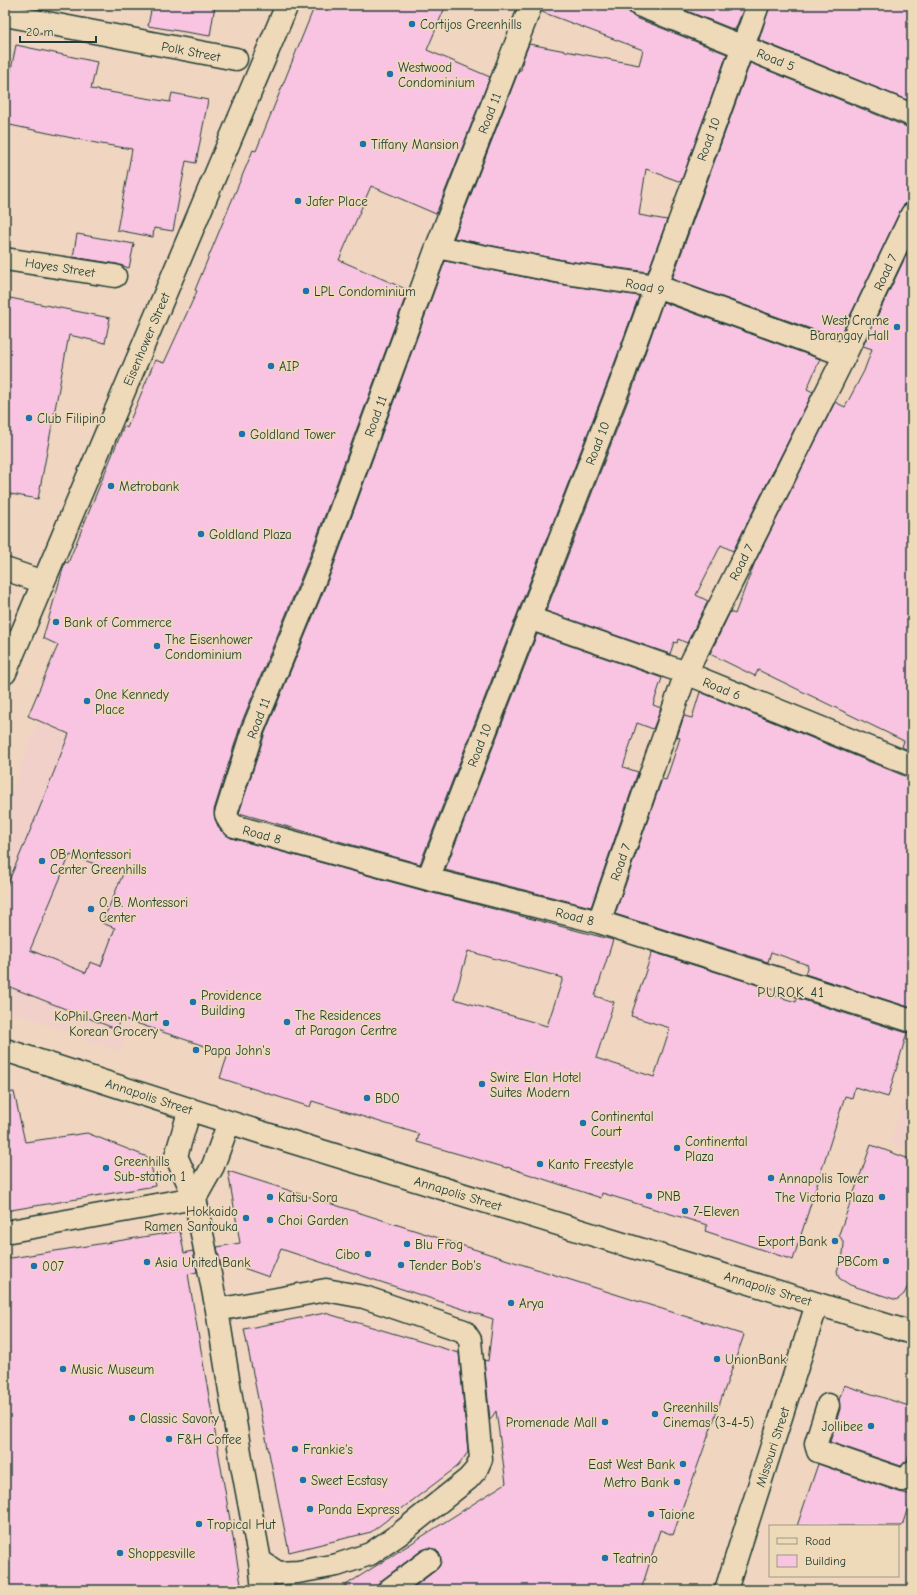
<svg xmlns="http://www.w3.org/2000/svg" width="917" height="1595" font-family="'Comic Neue',sans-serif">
	<rect width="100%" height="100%" fill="#f0d5c0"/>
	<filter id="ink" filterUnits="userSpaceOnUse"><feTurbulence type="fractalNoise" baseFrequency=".025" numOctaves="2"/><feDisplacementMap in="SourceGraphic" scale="8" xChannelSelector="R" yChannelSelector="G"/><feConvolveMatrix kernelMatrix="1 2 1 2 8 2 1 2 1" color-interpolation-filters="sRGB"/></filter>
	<g filter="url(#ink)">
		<path fill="#f2d0ca" d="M37 722 221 798 120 1052 5 1009V810Z
			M912 1072V1150L890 1143Z"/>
		<path fill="#f8c4e1" stroke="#1f3d34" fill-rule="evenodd" d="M152 5H215L210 36 148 26Z
			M315 5H446L427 50 490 77 436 214 371 186 339 260 408 290 308 561 241 724 214 810 215 819 220 830 231 838 425 891 613 940 595 996 614 1002 596 1058 654 1077 670 1028 631 1016 652 952 761 986 759 991 796 1002 797 998 907 1033 888 1097 855 1087 852 1098 845 1096 793 1260 705 1231 707 1225 602 1193 601 1198 507 1167V1168L417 1142 419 1134 312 1101 310 1107 220 1078 228 1054 121 1018 116 1029 5 985V890L38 812 69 734 28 716 58 645 43 638 65 562 68 563 124 426 127 428 155 360 164 363 197 291 195 290 230 205 253 150 256 151ZM70 855 123 874 102 923 115 928 101 966 90 962 86 973 30 950ZM468 951 563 978 547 1026 454 999Z
			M543 5H627L629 12 634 17 727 54 681 182 646 169 639 215 667 220 648 272 568 261 454 238 519 70H521L523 59 529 44 639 65 643 50 542 12Z
			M672 5H745L735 30Z
			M770 5H912V102L759 40Z
			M16 45 97 62 91 89 170 102 172 93 208 100 196 163 186 161 173 231 154 228 153 237 117 230 132 149 101 144 5 124V99Z
			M750 63 907 127H912V202L905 204 901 209 839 339 672 279Z
			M77 234 134 244 129 268 117 264 73 257Z
			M912 243V752L902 747 904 741 758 670 755 676 710 654 730 612 735 614 755 562 835 402 845 407 864 371 872 349 863 346Z
			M445 261 564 285 639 296 608 381 420 864 239 813 265 733 332 570Z
			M5 297 110 318 105 343 69 335 38 499 5 493Z
			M663 302 820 359 807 389 813 392 733 551 721 545 696 595 708 601 687 643 678 639 677 643 674 642 670 654 546 611 632 390Z
			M537 634 662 678 653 705 661 708 653 729 637 723 623 767 638 772 591 907 445 870Z
			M700 692 907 777H912V1008L805 974 808 965 771 952 768 962 615 914 662 779 666 780 680 738 677 737 684 716 692 718Z
			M14 1092 25 1142 87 1133 150 1158 155 1186 5 1211V1093Z
			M871 1145 912 1160V1278L904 1294 897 1300 850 1285 839 1278 837 1271 843 1254 844 1244 839 1234Z
			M228 1171 744 1335 673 1535 660 1530 641 1590H410L436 1570 440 1565 441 1559 439 1553 434 1549 428 1548 422 1550 382 1580 378 1585 377 1590H338L506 1483 496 1411 490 1420 484 1360 488 1361 493 1319 281 1249 269 1277 232 1264 221 1267 217 1247 240 1243Z
			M180 1231 184 1253 193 1251 197 1272 188 1274 242 1590H5V1259Z
			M325 1313 459 1353 468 1452 458 1466 371 1532 289 1552 244 1329Z
			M844 1385 912 1407V1445L907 1461 901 1466 830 1442 840 1409 839 1400Z
			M818 1464 899 1492 912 1495 902 1526H797Z"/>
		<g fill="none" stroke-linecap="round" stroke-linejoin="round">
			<defs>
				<path id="minor" d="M531 5 437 247 320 566 253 729 226 814 229 821 234 826 428 879 599 922 912 1021
					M639 5 912 115
					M5 15 236 59
					M437 247 566 273 656 286 845 355
					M5 259 115 276
					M5 569 43 582
					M529 618 686 673 912 765
					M5 673 287 5
					M428 879 620 385 758 5
					M599 922 686 673 845 355 912 214
					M5 1050 263 1133 912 1333
					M190 1109 176 1156 195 1198 217 1310 242 1465 260 1561 263 1590
					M5 1232 195 1198 213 1166 229 1122
					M217 1310 326 1290 364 1297 464 1331 470 1340 481 1459 476 1470 468 1479 398 1535 370 1554 337 1565 298 1572 278 1573 260 1561
					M828 1405 816 1443 818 1451 903 1480 909 1477 912 1472
					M389 1590 429 1560
					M726 1590 817 1304"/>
			</defs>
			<use href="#minor" stroke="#1f3d34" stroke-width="25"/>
			<use href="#minor" stroke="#eed9b8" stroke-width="22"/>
		</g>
	</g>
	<g fill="#1f6fb2" stroke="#eed9b8" stroke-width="1.5">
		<circle cx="412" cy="24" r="4"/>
		<circle cx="390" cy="74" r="4"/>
		<circle cx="363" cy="144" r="4"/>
		<circle cx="298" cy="201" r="4"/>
		<circle cx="306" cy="291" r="4"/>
		<circle cx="897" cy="327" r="4"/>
		<circle cx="271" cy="366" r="4"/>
		<circle cx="29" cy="418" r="4"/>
		<circle cx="242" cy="434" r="4"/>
		<circle cx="111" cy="486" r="4"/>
		<circle cx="201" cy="534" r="4"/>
		<circle cx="56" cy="622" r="4"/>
		<circle cx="157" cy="646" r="4"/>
		<circle cx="87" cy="701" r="4"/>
		<circle cx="42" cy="861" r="4"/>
		<circle cx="91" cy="909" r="4"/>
		<circle cx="193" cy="1002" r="4"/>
		<circle cx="287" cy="1022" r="4"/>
		<circle cx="166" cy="1023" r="4"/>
		<circle cx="196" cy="1050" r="4"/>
		<circle cx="482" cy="1084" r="4"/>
		<circle cx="367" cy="1098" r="4"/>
		<circle cx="583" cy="1123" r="4"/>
		<circle cx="677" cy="1148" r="4"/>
		<circle cx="540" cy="1164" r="4"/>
		<circle cx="106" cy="1168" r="4"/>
		<circle cx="771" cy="1178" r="4"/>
		<circle cx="649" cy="1196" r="4"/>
		<circle cx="270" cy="1197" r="4"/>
		<circle cx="882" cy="1197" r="4"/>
		<circle cx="685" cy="1211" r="4"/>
		<circle cx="246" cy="1218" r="4"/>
		<circle cx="270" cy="1220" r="4"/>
		<circle cx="835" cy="1241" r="4"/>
		<circle cx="407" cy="1244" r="4"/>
		<circle cx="368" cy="1254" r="4"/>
		<circle cx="886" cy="1261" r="4"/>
		<circle cx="147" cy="1262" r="4"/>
		<circle cx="401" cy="1265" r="4"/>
		<circle cx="34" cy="1266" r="4"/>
		<circle cx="511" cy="1303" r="4"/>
		<circle cx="717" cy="1359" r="4"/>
		<circle cx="63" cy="1369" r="4"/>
		<circle cx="655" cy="1414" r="4"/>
		<circle cx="132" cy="1418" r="4"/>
		<circle cx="605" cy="1422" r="4"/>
		<circle cx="871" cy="1426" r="4"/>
		<circle cx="169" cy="1439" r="4"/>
		<circle cx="295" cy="1449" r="4"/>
		<circle cx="683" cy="1464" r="4"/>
		<circle cx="303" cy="1480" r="4"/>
		<circle cx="677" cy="1482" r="4"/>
		<circle cx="310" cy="1509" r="4"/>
		<circle cx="651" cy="1514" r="4"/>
		<circle cx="199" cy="1524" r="4"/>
		<circle cx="120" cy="1553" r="4"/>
		<circle cx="605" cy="1558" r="4"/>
	</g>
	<g text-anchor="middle" stroke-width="3.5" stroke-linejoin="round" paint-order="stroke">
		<g font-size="13" fill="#1f3d34" stroke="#eed9b8" text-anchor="start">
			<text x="420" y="29">Cortijos Greenhills</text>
			<text x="398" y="72">Westwood<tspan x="398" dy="15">Condominium</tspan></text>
			<text x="371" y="149">Tiffany Mansion</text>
			<text x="306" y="206">Jafer Place</text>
			<text x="314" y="296">LPL Condominium</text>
			<text x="889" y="325" text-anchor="end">West Crame<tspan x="889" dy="15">Barangay Hall</tspan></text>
			<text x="279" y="371">AIP</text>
			<text x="37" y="423">Club Filipino</text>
			<text x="250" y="439">Goldland Tower</text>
			<text x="119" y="491">Metrobank</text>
			<text x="209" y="539">Goldland Plaza</text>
			<text x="64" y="627">Bank of Commerce</text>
			<text x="165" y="644">The Eisenhower<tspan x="165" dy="15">Condominium</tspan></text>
			<text x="95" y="699">One Kennedy<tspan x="95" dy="15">Place</tspan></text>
			<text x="50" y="859">OB Montessori<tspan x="50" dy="15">Center Greenhills</tspan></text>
			<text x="99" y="907">O. B. Montessori<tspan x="99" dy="15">Center</tspan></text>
			<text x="201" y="1000">Providence<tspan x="201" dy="15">Building</tspan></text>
			<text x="295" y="1020">The Residences<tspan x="295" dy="15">at Paragon Centre</tspan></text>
			<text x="158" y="1021" text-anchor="end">KoPhil Green Mart<tspan x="158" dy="15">Korean Grocery</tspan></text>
			<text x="204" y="1055">Papa John's</text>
			<text x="490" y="1082">Swire Elan Hotel<tspan x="490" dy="15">Suites Modern</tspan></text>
			<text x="375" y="1103">BDO</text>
			<text x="591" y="1121">Continental<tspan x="591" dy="15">Court</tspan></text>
			<text x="685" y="1146">Continental<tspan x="685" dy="15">Plaza</tspan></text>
			<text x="114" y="1166">Greenhills<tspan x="114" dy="15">Sub-station 1</tspan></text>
			<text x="548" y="1169">Kanto Freestyle</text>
			<text x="779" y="1183">Annapolis Tower</text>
			<text x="657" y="1201">PNB</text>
			<text x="278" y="1202">Katsu Sora</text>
			<text x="874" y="1202" text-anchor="end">The Victoria Plaza</text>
			<text x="238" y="1216" text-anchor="end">Hokkaido<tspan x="238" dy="15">Ramen Santouka</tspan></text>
			<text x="693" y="1216">7-Eleven</text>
			<text x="278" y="1225">Choi Garden</text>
			<text x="827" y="1246" text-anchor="end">Export Bank</text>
			<text x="415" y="1249">Blu Frog</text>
			<text x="360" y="1259" text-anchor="end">Cibo</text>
			<text x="878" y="1266" text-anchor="end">PBCom</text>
			<text x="155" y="1267">Asia United Bank</text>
			<text x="409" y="1270">Tender Bob's</text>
			<text x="42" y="1271">007</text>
			<text x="519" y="1308">Arya</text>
			<text x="725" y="1364">UnionBank</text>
			<text x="71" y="1374">Music Museum</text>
			<text x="663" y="1412">Greenhills<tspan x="663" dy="15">Cinemas (3-4-5)</tspan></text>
			<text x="140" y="1423">Classic Savory</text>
			<text x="597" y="1427" text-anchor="end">Promenade Mall</text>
			<text x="863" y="1431" text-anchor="end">Jollibee</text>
			<text x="177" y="1444">F&amp;H Coffee</text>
			<text x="303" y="1454">Frankie's</text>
			<text x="675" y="1469" text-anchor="end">East West Bank</text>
			<text x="311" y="1485">Sweet Ecstasy</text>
			<text x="669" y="1487" text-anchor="end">Metro Bank</text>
			<text x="318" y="1514">Panda Express</text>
			<text x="659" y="1519">Taione</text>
			<text x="207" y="1529">Tropical Hut</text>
			<text x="128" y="1558">Shoppesville</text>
			<text x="613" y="1563">Teatrino</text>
		</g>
		<g font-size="13" fill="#1f3d34" stroke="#eed9b8">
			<text transform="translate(191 51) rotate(11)" y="5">Polk Street</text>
			<text transform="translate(776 59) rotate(22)" y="5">Road 5</text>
			<text transform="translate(489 113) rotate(-69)" y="5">Road 11</text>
			<text transform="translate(708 139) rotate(-70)" y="5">Road 10</text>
			<text transform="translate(60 267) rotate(9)" y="5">Hayes Street</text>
			<text transform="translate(885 272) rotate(-65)" y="5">Road 7</text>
			<text transform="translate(645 286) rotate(12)" y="5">Road 9</text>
			<text transform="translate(146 339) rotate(-67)" y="5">Eisenhower Street</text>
			<text transform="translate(375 416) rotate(-70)" y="5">Road 11</text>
			<text transform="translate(597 443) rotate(-69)" y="5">Road 10</text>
			<text transform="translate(741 562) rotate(-63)" y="5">Road 7</text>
			<text transform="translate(722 688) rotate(22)" y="5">Road 6</text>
			<text transform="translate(258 718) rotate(-69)" y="5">Road 11</text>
			<text transform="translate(479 745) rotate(-69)" y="5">Road 10</text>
			<text transform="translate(262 834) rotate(15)" y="5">Road 8</text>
			<text transform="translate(620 862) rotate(-71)" y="5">Road 7</text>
			<text transform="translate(575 916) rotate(14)" y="5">Road 8</text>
			<text transform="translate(149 1096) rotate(18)" y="5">Annapolis Street</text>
			<text transform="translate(458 1193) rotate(17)" y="5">Annapolis Street</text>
			<text transform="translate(768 1288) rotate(17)" y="5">Annapolis Street</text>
			<text transform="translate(772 1447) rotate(-72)" y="5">Missouri Street</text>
		</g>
		<g font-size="14" letter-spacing="1" fill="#1f3d34" stroke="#eed9b8">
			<text x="791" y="997">PUROK 41</text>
		</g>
	</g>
	<rect width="917" height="1595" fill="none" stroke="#eed9b8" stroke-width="20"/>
	<rect x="10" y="10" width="897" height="1575" fill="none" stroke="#1f3d34" stroke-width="1.5" filter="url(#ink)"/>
	<rect x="769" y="1525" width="130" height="52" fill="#eed9b8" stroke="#9b9b83"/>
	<rect x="777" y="1538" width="20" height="6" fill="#eed9b8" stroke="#9b9b83"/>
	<text x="805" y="1545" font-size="12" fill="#1f3d34">Road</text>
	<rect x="777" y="1555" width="20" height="12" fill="#f8c4e1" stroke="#9b9b83"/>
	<text x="805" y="1565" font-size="12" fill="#1f3d34">Building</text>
	<path d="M20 36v6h76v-6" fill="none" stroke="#1f3d34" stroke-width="2"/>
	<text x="26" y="36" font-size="12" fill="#1f3d34" stroke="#eed9b8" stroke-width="3" paint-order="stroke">20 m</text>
</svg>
